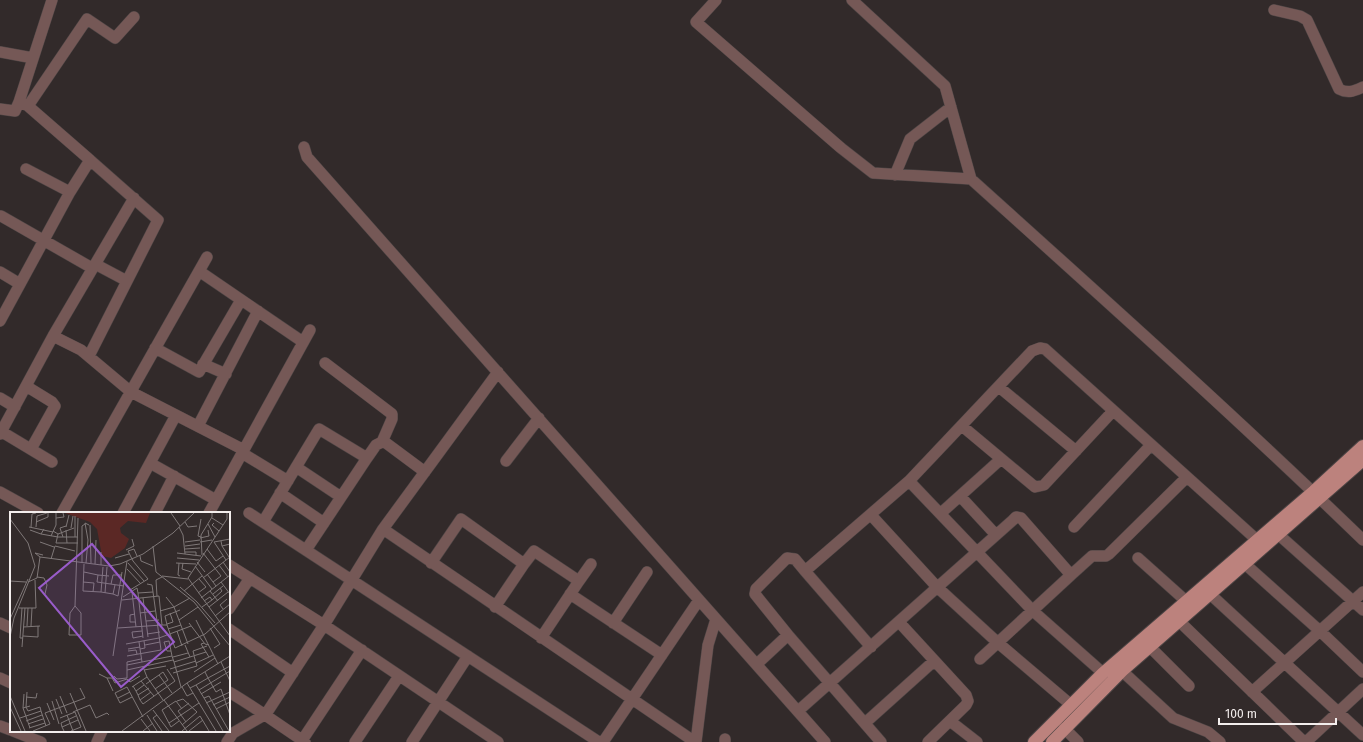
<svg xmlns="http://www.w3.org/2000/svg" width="1363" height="742" font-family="'Fira Sans',sans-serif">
	<rect width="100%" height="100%" fill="#322a2a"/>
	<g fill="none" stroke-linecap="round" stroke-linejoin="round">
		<defs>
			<path id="minor" d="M716 0 696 22 841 148 873 173 971 179 945 86 852 0
				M1274 10 1300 16 1307 20 1339 89C1348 94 1354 91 1363 87
				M0 52 33 58
				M19 102 52 0
				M0 109 15 111 19 102 26 105
				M304 147 307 157 825 742
				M26 169 70 192
				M895 175 910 139 951 107
				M971 179C1103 298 1235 416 1363 540
				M134 198 53 336 81 350 131 392 244 450
				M1 216 92 268
				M95 264 127 281
				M199 271 303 342
				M0 272 20 284
				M0 321 70 192 90 160 28 106 87 19 115 38 134 17
				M155 348 199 372 241 300
				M89 356 158 220 90 160
				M325 363 392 414V419L382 442
				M203 364 226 374
				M26 386 52 402 55 406 31 449
				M999 387 1076 451
				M0 398 15 407
				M176 415 150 463 216 500
				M198 426 258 311
				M962 426 1035 487 1044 485 1113 411
				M2 432 52 462
				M0 434 53 336
				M242 453 288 481
				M367 458 376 445 382 442 386 443 425 472
				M506 461 539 418
				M296 467 341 497
				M909 481 1032 351 1040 348 1045 349 1257 540
				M0 492 38 513
				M280 493 324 523
				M960 496 996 535
				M62 513 207 257
				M123 513 150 463
				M155 513 174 476
				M209 513 310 330
				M249 513 599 742
				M941 513 1001 459
				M871 515 937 587 997 642 1070 704
				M263 522 319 429 367 458 306 550
				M1074 527 1151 445
				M383 529 695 742
				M1279 535 1363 610
				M1138 558 1186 601
				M431 563 461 519 524 564 495 607
				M524 564 534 551 579 581 541 638
				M1245 564 1320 631 1363 672
				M229 565 324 625 498 742
				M805 571 795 559 787 558 756 589 755 594 788 635 881 742
				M1071 575 1092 556H1106L1109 554 1187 477
				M579 581 591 564
				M570 594 662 655
				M1210 594 1363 735
				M229 609 250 578
				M1179 621 1304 742
				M899 622 966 695 968 701 966 705 928 742
				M0 623 11 628
				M613 623 647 572
				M229 629 293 673
				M871 647 805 571 909 481 1033 611 1103 673
				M1150 647 1189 686
				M757 664 788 635
				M1122 671 1173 718 1208 732 1220 742
				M0 678 11 683
				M229 692C255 707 279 725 305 742
				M1252 692 1363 592
				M798 711 1013 520 1016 517 1021 518 1071 575 980 659
				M950 721 977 742
				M865 723 934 661
				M0 726 11 730
				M1064 728 1078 742
				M13 731 41 742
				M97 742 102 731
				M227 742 233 733 266 714 324 625 383 529 498 372
				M301 742 362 650
				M355 742 399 676
				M412 742 468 656
				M603 742 699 600
				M696 742 708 645 716 619
				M725 742V739
				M1306 742 1363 689"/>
			<path id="major" d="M1034 742 1103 673 1314 491 1363 446
				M1052 742 1122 671 1363 460"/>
		</defs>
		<use href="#minor" stroke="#4d4545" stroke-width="12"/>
		<use href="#major" stroke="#4d4545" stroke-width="14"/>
		<use href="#minor" stroke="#755856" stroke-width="11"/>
		<use href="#major" stroke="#bc827d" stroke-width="12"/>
	</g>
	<g transform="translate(10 512)">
		<rect width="220" height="220" fill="#322a2a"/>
		<path d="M55 1H140L136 11 118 9 110 16 111 21 119 27 115 36 101 46 92 44 87 17 80 10Z" fill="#5b2825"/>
		<path fill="none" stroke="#7f7878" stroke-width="1" d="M161 1 170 14M217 1V7L178 66 220 124M46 6 54 5 53 1M202 6 213 13M0 7 18 31 25 54 4 106 0 125M26 10 38 5V1M175 10 178 15 187 14M204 11 202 13 209 19M198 12 205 25M80 13 81 51M19 15 43 20M21 15 22 2 26 1M26 15 27 4 37 1M56 15 59 3M169 15 173 23 175 42M61 16 63 4M20 18 31 22 34 17M56 18 57 31M43 19 48 22 46 31H68M31 22 48 25H68M48 22 64 16M41 24 46 13V1M53 25 50 16 56 14M65 25V4M191 25 188 24 191 7M190 26 199 24 198 18M211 29 212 34 220 32M30 30 44 35M175 30 190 28M190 30 202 28M204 30 216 48M204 30 220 27M45 34 65 39M143 34 146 60 184 90 220 134M175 34 190 32M212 34 219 45M175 37 190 36M197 37 206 49 213 44M116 38 124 34 122 27M91 40V53M175 40H186V43M167 41 191 44M193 41 211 64 203 70M192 43 191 23 202 5V1M130 44 131 49 143 54M30 45 25 41 33 43M105 46 119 42M167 46 189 48M41 47 45 34M72 50V14L75 12M187 50 195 60M213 50 220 60M76 51 78 28 75 11 79 13M118 51 134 69M166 51 186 52M169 51 168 63 170 64M173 51 172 57 181 60M74 52 73 79 91 80M85 52 86 28M209 53 218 65M185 54 202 77M93 55 91 80 103 82 105 73M117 57 131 72M74 60 88 63M197 62 206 74M99 64 88 63 87 70 114 74M152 64 178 67M27 65 34 66 37 73 35 82M193 66 220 45M0 69 16 70M18 70 27 66 30 45 99 54 110 52 133 42 163 21 184 1M73 70 84 71 83 80M211 70 220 82M101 72 103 63H112M137 72 142 73 143 80M170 75 187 90 205 111M120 78 138 67 123 49 118 39 124 37 127 44M174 79 192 64M200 79 208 89M122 80 126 115M95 81 97 55M188 81 196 75 189 67M103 82 108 84 112 60M203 82 213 74M147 84 146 68 152 65M113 85 127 76 128 81M133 86 138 125M191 86 220 63M202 88 212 79 210 76M65 94 68 6M65 94 71 101V123H59L60 101ZM192 95 202 88 200 85 194 89M199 95 218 80M9 96H26L25 68M12 96 10 126H13M213 97 210 93 217 87M150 99 164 95 156 85M130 101 145 99M125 102 120 103V110H125M205 104 220 92M0 107 18 67M169 108 188 95M186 108 208 152M136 109 149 108M179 111 195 132 199 133M157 112 163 110 160 101M152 113H157L165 136 195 122 220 100M157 113 155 104 170 98M17 114 18 96M21 114 22 96M13 115 30 114M108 116 152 113 149 84 112 88M200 116 210 132 204 136M158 117 171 113M132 119 122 120 123 126 133 124M167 119 172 134M137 122 150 120M13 124 28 125V114M194 131 191 132 196 140M116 132 149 126 181 114M178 132 164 95 180 86M135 133 150 130M12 135 15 96M118 137 130 135M130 137 135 136 134 129M118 139 126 138 127 142M184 143 183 139 197 134M103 144 117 49M117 144 151 138 143 80 128 81 133 126M162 144 164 150 180 145 175 133M163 145 178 141M180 145 196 140 199 145 203 143M132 150 162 144 159 129 154 130 157 139H161M164 150 171 175M211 150 220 169M186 151 199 145M117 153 132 150 129 130M220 154 198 166 206 180 211 177 220 203M160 157 186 149M117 158V150L131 147M134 158 156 154M184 160 205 146M163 161 187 154 184 144M89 162 97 166H102L105 171 117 167M104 164 107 167 117 166V158L163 148M137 165 153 188M97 166 103 179M117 167 120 170 130 164M131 169 144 184M177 171 206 219M136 172 149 163 162 181M186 173 198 166 195 160M123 174 126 179 134 173M122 175 137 165 133 155M172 175 177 184 183 181M180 176 186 173 194 186 199 184 219 219M145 177 158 168 153 160 149 163M189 178 220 159M126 179 128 183 139 176M60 181 76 219M191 182 211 170M128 183 130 188 141 180M0 184 15 219M50 184 57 201M16 185 26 186 27 181M122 185 110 191 105 181 117 175 133 205M108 186 120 180M194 186 213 219M46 187 52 202M130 188 133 192 165 169 157 157M154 188 177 219M42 189 49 212M167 189 173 187 187 200 172 213M37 191 44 208M196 191 220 180M203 193 220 185M0 195 11 219M16 195 18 199 30 195 31 199M16 195 17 180M13 196 14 182M206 197 220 190M143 198 159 219M63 200 80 193 86 206 97 201 99 203M57 203 63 219M137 203 147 219M147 203 143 206 152 219M10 206 31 199 36 214M50 206 65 200 71 215 61 219M131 207 140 219M16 209 32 203M169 209 161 215 152 198 166 189 172 197M176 210 168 199 179 191M159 211 189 191M18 212 33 207M52 215 51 211 66 204M19 216 35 211M20 216 13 196 20 194M23 219 40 212 35 201 75 186 70 176M54 219 52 215 68 208M112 219 177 171 220 144M133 219 143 211M172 219 190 204 199 219M179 219 193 208"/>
		<path fill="#995cca" fill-opacity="0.15" stroke="#995cca" stroke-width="2" d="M82 32 164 130 111 175 29 76Z"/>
		<rect width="220" height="220" fill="none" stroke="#f3eeed" stroke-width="2"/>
	</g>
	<path d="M1219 718v6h117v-6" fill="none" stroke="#f3eeed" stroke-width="2"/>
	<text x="1225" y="718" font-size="12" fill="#f3eeed" stroke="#322a2a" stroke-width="3" paint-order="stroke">100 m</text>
</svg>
